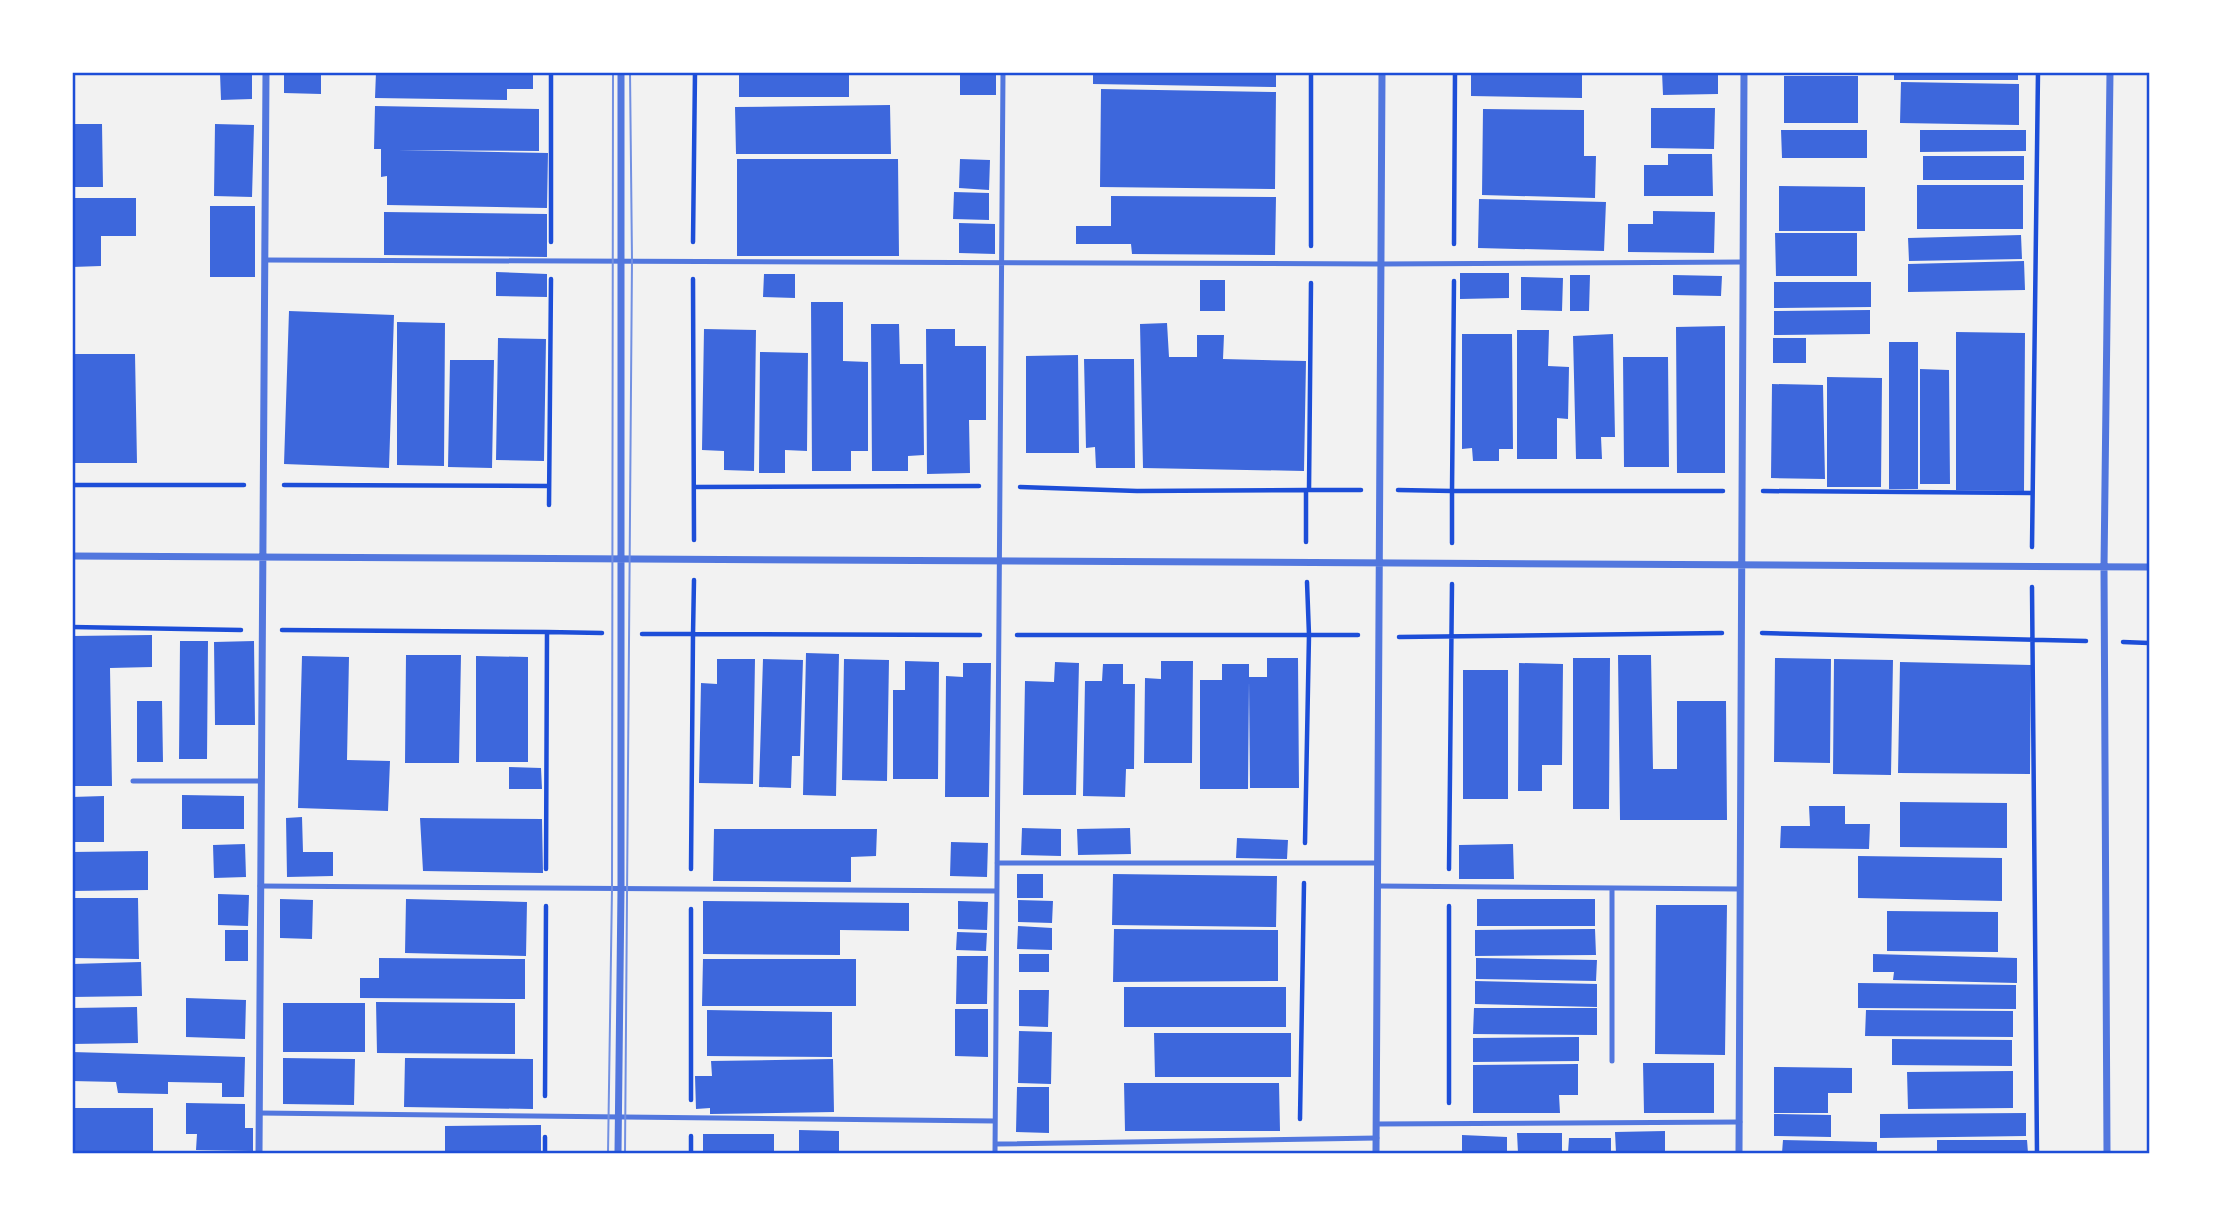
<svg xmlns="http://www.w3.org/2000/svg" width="2221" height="1225" font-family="Raleway,sans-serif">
	<rect width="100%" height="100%" fill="#f2f2f2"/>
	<path fill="#3d67dc" d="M72 72H75L74 111H72Z
		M252 72V99L221 100 220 73Z
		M284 72H321V94L284 93Z
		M376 72H533V89H507V100L375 98Z
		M739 72H849V97H739Z
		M960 72H996V95H960Z
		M1093 72H1276V87L1093 84Z
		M1471 72H1582V98L1471 96Z
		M1662 72H1718V94L1663 95Z
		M1894 72H2018V80H1894Z
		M1784 76H1858V123H1784Z
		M1901 82 2019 84V125L1900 123Z
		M1101 89 1276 92 1275 189 1100 187Z
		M890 105 891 154H736L735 107Z
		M375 106 539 109V151L397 150 548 153 547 208 387 205V176L381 177V149H374Z
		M1651 108H1715L1714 149 1651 148Z
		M1483 109 1584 110V156H1596L1595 198 1482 195Z
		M72 124H102L103 187H72Z
		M215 124 254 125 252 197 214 196Z
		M1781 130H1867V158H1782Z
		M1920 130H2026V151L1920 152Z
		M1668 154H1712L1713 196H1644V165H1668Z
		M1923 156H2024V180H1923Z
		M737 159H898L899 256H737Z
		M960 159 990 160 989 190 959 188Z
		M1917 185H2023V229H1917Z
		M1779 186 1865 187V231H1779Z
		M954 192 989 193V220L953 219Z
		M1111 196 1276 197 1275 255 1132 254 1131 244H1076V226H1111Z
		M72 198H136V236H101V266L72 267Z
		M1479 199 1606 202 1604 251 1478 248Z
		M210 206H255V277H210Z
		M1653 211 1715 212 1714 253 1628 252V224H1653Z
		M384 212 547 214V257L384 255Z
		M959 223 995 224V254L959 253Z
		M1775 233H1857V276H1776Z
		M2021 235 2022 259 1909 261 1908 238Z
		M2024 261 2025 290 1908 292V264Z
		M496 272 547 274V297L496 296Z
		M1460 273H1509V298L1460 299Z
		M764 274H795V298L763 297Z
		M1570 275H1590L1589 311H1570Z
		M1673 275 1722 276 1721 296 1673 295Z
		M1521 277 1563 278 1562 311 1521 310Z
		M1200 280H1225V311H1200Z
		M1774 282H1871V307L1774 308Z
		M811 302H843V361L868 362V451H851V471H812Z
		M1870 310V334L1774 335V311Z
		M289 311 394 315 389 468 284 464Z
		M397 322 445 323 444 466 397 465Z
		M1167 323 1169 357H1197V335H1224L1223 359 1306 361 1304 471 1143 468 1140 324Z
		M871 324H899L900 364H923L924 455 908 456V471H872Z
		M1725 326V473H1677L1676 327Z
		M704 329 756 330 754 471 724 470V451L702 450Z
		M926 329H955V346H986V420H969L970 473 927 474Z
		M1517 330H1549L1548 366 1569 367 1568 419 1557 418V459H1517Z
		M1956 332 2025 333 2024 491 1956 490Z
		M1462 334H1512L1513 449H1499V461H1473L1472 448 1462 449Z
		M1613 334 1615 437H1601L1602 459H1576L1573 336Z
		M498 338 546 339 544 461 496 460Z
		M1773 338H1806V363H1773Z
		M1889 342H1918V489H1889Z
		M760 352 808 353 807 451 785 450V473H759Z
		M72 354H135L137 463H72Z
		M1078 355 1079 453H1026V356Z
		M1623 357H1668L1669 467H1624Z
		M1084 359H1134L1135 468H1096L1095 447 1086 448Z
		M450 360H494L492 468 448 467Z
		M1920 369 1949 370 1950 484H1920Z
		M1827 377 1882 378 1881 487H1827Z
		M1772 384 1823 385 1825 479 1771 478Z
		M152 635V667L110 668 112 786H72V636Z
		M180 641H208L207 759H179Z
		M254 641 255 725H215L214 642Z
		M806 653 839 654 836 796 803 795Z
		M406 655H461L459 763H405Z
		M1618 655H1651L1653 769H1677V701H1726L1727 820H1620Z
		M302 656 349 657 347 760 390 761 388 811 298 808Z
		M476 656 528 657V762H476Z
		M1267 658H1298L1299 788H1250L1249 681 1248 789H1200V680H1222V664H1249V677H1267Z
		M1573 658H1610L1609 809H1573Z
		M1775 658 1831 659 1830 763 1774 762Z
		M717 659H755L753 784 699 783 701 683 717 684Z
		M763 659 803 660 800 756H792L791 788 759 787Z
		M844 659 889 660 887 781 842 780Z
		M1834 659 1893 660 1891 775 1833 774Z
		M905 661 939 662 938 779H893V690H905Z
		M1161 661H1193L1192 763H1144L1145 678 1161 679Z
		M1055 662 1079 663 1076 795H1023L1025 681 1054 682Z
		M1900 662 2031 665 2030 774 1898 773Z
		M963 663H991L989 797H945L946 676 963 677Z
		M1519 663 1563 664 1562 765H1542V791H1518Z
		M1103 664H1123V684H1135L1134 769H1126L1125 797 1083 796 1085 681H1102Z
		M1463 670H1508V799H1463Z
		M137 701H162L163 762H137Z
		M509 767 541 768 542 789H509Z
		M182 795 244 796V829H182Z
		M104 796V842H72V797Z
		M1900 802 2007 803V848L1900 847Z
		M1809 806H1845V824H1870L1869 849 1780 848 1781 826H1810Z
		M302 817 303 852H333V876L287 877 286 818Z
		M420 818 542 819 543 873 423 871Z
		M1022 828 1061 829V856L1021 855Z
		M1130 828 1131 854 1078 855 1077 829Z
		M714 829H877L876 856 851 857V882L713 881Z
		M1237 838 1288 840 1287 859 1236 858Z
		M951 842 988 843 987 877 950 876Z
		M245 844 246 877 214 878 213 845Z
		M1513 844 1514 879H1459V845Z
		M148 851V890L72 891V852Z
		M1858 856 2002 858V901L1858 898Z
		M1017 874H1043V898H1017Z
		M1113 874 1277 876 1276 927 1112 925Z
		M218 894 249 895 248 926 218 925Z
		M72 898H138L139 959 72 958Z
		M280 899 313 900 312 939 280 938Z
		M406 899 527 902 526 956 405 953Z
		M1477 899H1595V926H1477Z
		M1018 900 1053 901 1052 923 1018 922Z
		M703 901 909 903V931L840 930V955L703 954Z
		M958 901 988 902 987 930 958 929Z
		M1656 905H1727L1725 1055 1655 1054Z
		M1887 911 1998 912V952L1887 951Z
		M1018 926 1052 928V950L1017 949Z
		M1114 929 1278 930V981L1113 982Z
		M1595 929 1596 955 1475 956V930Z
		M225 930H248V961H225Z
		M957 932 987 933 986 951 956 950Z
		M1019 954H1049V972H1019Z
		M1873 954 2017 958V983L1893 980 1894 972H1873Z
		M957 956H988L987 1004H956Z
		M379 958 525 959V999L360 998V978H379Z
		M1476 958 1597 960 1596 981 1476 979Z
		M703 959H856V1006H702Z
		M141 962 142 996 72 997V964Z
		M1475 981 1597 984V1007L1475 1004Z
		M1858 983 2016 985V1009L1858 1008Z
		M1124 987H1286V1027H1124Z
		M1019 990H1049L1048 1027 1019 1026Z
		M186 998 246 1000 245 1039 186 1037Z
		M376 1002 515 1003V1054L377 1053Z
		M283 1003H365V1052H283Z
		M137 1007 138 1043 72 1044V1008Z
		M1474 1008H1597V1035L1473 1034Z
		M955 1009H988V1057L955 1056Z
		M707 1010 832 1012V1057L707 1056Z
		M1866 1010 2013 1011V1037L1865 1036Z
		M1019 1031 1052 1032 1051 1084 1018 1083Z
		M1154 1033H1291V1077H1155Z
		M1579 1037V1061L1473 1062V1038Z
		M1892 1039 2012 1040V1066L1892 1065Z
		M72 1052 245 1057 244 1097H222V1083L168 1082V1094L118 1093 116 1082 72 1081Z
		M283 1058 355 1059 354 1105 283 1104Z
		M405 1058 533 1059V1109L404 1107Z
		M833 1059 834 1112 710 1114V1108L696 1109 695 1076H712L711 1061Z
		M1643 1063H1714V1113H1644Z
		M1578 1064V1095H1559L1560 1113H1473V1065Z
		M1774 1067 1852 1068V1093H1828V1113H1774Z
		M2013 1071V1108L1908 1109 1907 1072Z
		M1124 1083H1279L1280 1131H1125Z
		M1017 1087H1049V1133L1016 1132Z
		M186 1103 245 1104V1128H253V1151L196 1150 197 1134H186Z
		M72 1108H153V1153H72Z
		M2026 1113V1136L1880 1138V1114Z
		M1774 1114 1831 1115V1137L1774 1136Z
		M541 1125V1153H445V1126Z
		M799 1130 839 1131V1153H799Z
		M1665 1131V1153H1616L1615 1132Z
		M1517 1133H1562V1153H1518Z
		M703 1134H774V1153H703Z
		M1462 1135 1507 1137V1153H1462Z
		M1569 1138H1611V1153H1568Z
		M1783 1140 1877 1142V1153H1782Z
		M1937 1140H2027L2028 1153H1937Z"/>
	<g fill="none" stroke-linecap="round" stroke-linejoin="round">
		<path stroke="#1d4ed8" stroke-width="4.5" d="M551 72V242
			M693 242 695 72
			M1454 244 1455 72
			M1311 246V72
			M693 279 694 540
			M1454 281 1452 491H1723
			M72 485H244
			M284 485 549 486
			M694 487 979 486
			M1020 487 1137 491 1306 490
			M1309 490 1311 283
			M1398 490 1452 491V543
			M1763 491 2032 493
			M549 505 551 279
			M1306 542V490H1361
			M2032 547 2038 72
			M694 580 693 634 980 635
			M2032 587 2037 1153
			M72 627 241 630
			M282 630 547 632
			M1762 633 2086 641
			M642 634H693L691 869
			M1017 635H1358
			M1399 637 1722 633
			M2123 642 2149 643
			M1305 843 1309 635 1307 582
			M546 869 547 632 602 633
			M1449 869 1452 584
			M1449 906V1103
			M691 909V1100
			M545 1096 546 906
			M1300 1119 1304 883
			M545 1153V1137
			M691 1153V1136"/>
		<path stroke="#5277de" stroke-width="5" d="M265 260 1380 264 1743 262
			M133 781H261
			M997 863H1378
			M260 886 996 891
			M1378 886 1740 889
			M1612 1061V889
			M259 1113 995 1121
			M1376 1124 1740 1122
			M995 1144 1377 1138
			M995 1153 1003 72"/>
		<path stroke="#5277de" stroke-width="7" d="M72 556 2149 567
			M259 1153 266 72
			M618 1153 621 889V72
			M1376 1153 1382 72
			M1739 1153 1744 72
			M2107 1153 2104 567 2110 72"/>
		<path stroke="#7290e2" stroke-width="2" d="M608 1153 612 889 613 72
			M625 1153 632 260 630 72"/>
	</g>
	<rect width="2221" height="1225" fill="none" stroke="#ffffff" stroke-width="147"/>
	<rect x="74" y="74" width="2074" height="1078" fill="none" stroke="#1d4ed8" stroke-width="2.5"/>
</svg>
